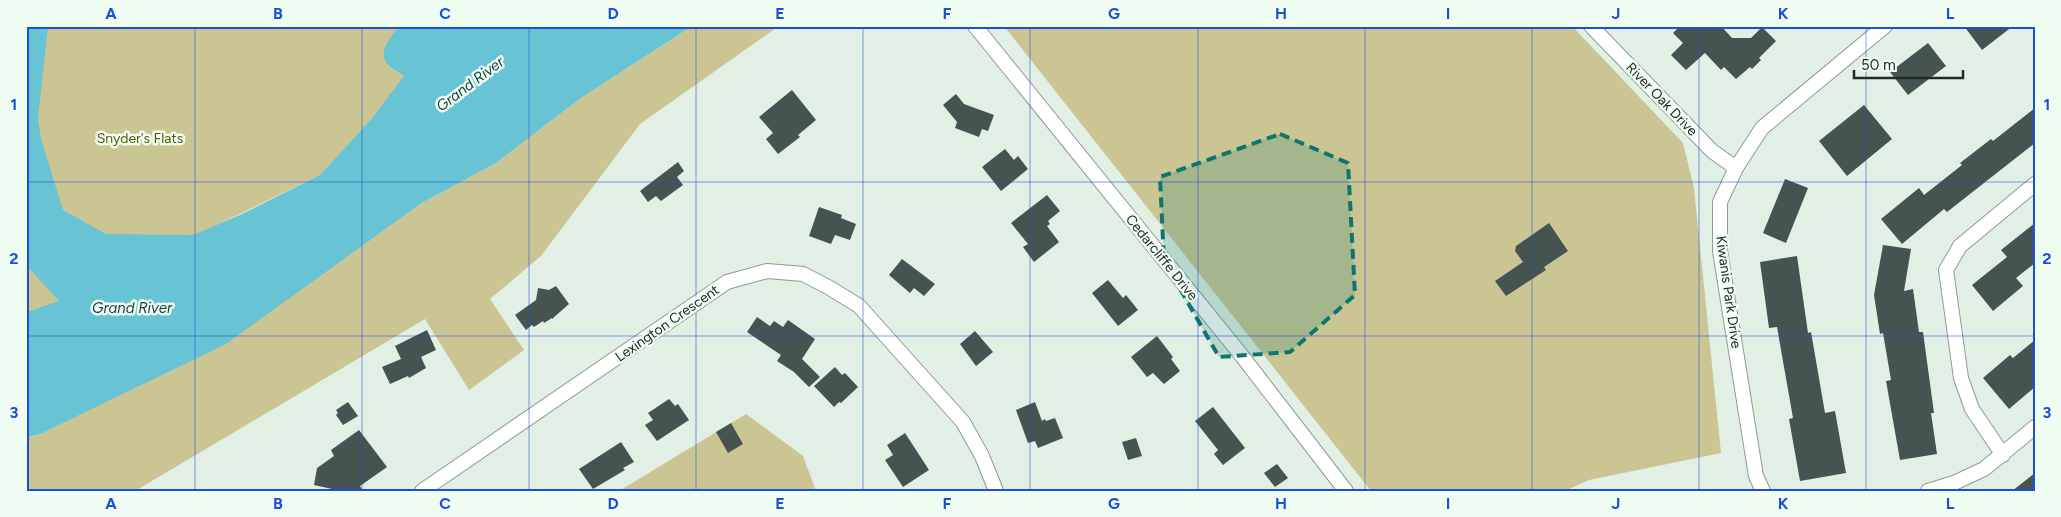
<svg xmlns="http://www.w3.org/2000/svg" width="2061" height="517" font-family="Figtree,sans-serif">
	<rect width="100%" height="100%" fill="#e1efe5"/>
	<path fill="#cbc594" d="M26 26H399L385 46 388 66 405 76 372 118 320 175 60 301 26 312Z
		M692 26H779L640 124 541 256 490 299 524 350 469 390 425 319 135 491H26V437L40 434 420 204 496 163 581 98Z
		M1004 26H1572L1683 143 1694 188 1721 453 1589 480 1565 491H1371Z
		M746 414 803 456 816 491H619Z"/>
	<path fill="#68c3d4" d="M26 26H48L38 118 41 139 63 210 106 234 193 235 242 214 320 175 372 118 404 76C400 72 391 69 388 65 376 52 392 36 399 26H692L581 98 496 163 420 204 226 344 40 434 26 437V312L59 301 26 265Z"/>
	<path fill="#455451" d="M1680 26H1721L1732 38H1751L1762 27 1776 41 1759 58 1761 60 1752 69 1750 67 1736 79 1724 67 1721 70 1705 53 1686 70 1671 55 1683 43 1673 33Z
		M1964 26H2013L1982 50Z
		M1928 43 1946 66 1908 95 1890 72Z
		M792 90 816 120 798 135 800 137 778 154 766 139 773 133 759 117Z
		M956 94 964 104 994 115 988 131 982 129 979 137 955 128 957 122 943 105Z
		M1864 105 1892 139 1847 176 1819 141Z
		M2035 108V143L1947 212 1944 209 1902 244 1881 219 1919 188 1924 195 1962 165 1960 163 1991 139 1993 141Z
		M1005 149 1014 160 1018 156 1028 169 1001 191 982 167Z
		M678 162 684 171 677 177 683 185 661 201 656 196 648 202 640 191Z
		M1785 179 1808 188 1786 243 1763 233Z
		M1047 195 1060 211 1048 221 1050 224 1047 226 1059 242 1034 262 1023 247 1028 244 1011 223Z
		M819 207 842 215 841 218 856 224 850 240 835 235 831 244 809 236Z
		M1549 223 1568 251 1544 267 1546 270 1506 296 1495 281 1523 262 1515 251 1516 246Z
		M2035 223V263L2016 278 2023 286 1993 311 1972 285 2007 257 2001 250Z
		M1883 245 1911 249 1904 291 1913 289 1919 332H1923L1934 413H1931L1937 454 1900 460 1886 381 1891 380 1883 333 1880 334 1874 295Z
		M1797 256 1808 333 1811 332 1825 413 1835 411 1846 473 1800 481 1789 419 1793 418 1777 327 1769 328 1760 262Z
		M902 259 935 284 924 296 914 288 910 293 889 275Z
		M1108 280 1123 298 1126 295 1138 310 1118 326 1092 293Z
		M556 286 569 304 552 319V318L544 323 543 321 534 327 532 325 526 330 515 315 536 300 538 288 549 290Z
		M757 317 770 326 774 321 783 327 788 320 815 339 802 359 820 377 809 387 794 372 777 361 781 355 747 332Z
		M427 330 436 350 421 357 426 368 409 378 408 376 390 384 382 367 401 359 395 346Z
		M975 331 993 352 976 366 960 344Z
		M1157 336 1173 357 1171 359 1180 371 1164 384 1153 373 1147 377 1131 357Z
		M2035 340V387L2009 409 1983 378 2010 355 2013 358Z
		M835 367 842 375 845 373 858 387 841 403 839 402 834 407 814 386Z
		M669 399 675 406 678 404 689 420 657 441 645 425 653 420 648 413Z
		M348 402 358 416 343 425 336 415 338 413 336 410Z
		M1035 402 1042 421 1045 419 1046 421 1055 418 1063 438 1038 448 1035 441 1028 443 1016 410Z
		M1213 407 1245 448 1223 465 1214 454 1218 450 1195 421Z
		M731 423 743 444 728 453 716 432Z
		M359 430 387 467 360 486 363 491H341L314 485 317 468 334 456 331 450Z
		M905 433 929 470 903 487 885 460 893 455 887 445Z
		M1136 438 1142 456 1128 460 1122 442Z
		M621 442 634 462 623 468 625 470 593 489 579 469Z
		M1277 464 1288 478 1275 487 1264 473Z
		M2035 473V491H2012Z"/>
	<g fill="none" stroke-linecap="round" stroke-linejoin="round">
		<defs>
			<path id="street" d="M975 26 1242 356 1346 491
				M1591 26 1712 151 1736 168
				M2003 455 1972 409 1961 378 1946 270 1960 246 2035 184
				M422 491 727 282 767 271 803 274 830 288 859 306 963 422 982 456 996 491
				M1763 491 1756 476 1720 251V202L1736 168 1762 128 1885 26
				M1928 491 1954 483 1984 469 2035 427"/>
		</defs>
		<use href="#street" stroke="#8e9b93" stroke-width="16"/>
		<use href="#street" stroke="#fff" stroke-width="14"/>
	</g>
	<path fill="#0f766e" fill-opacity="0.2" stroke="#0f766e" stroke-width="4" stroke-dasharray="10 6" stroke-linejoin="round" d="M1280 134 1348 163 1355 295 1290 352 1219 357 1164 261 1160 177Z"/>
	<path fill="none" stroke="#1d4ed8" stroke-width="1" stroke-opacity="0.55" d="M195 26V491M362 26V491M529 26V491M696 26V491M863 26V491M1030 26V491M1198 26V491M1365 26V491M1532 26V491M1699 26V491M1866 26V491M26 182H2035M26 336H2035"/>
	<g text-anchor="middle" stroke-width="5" stroke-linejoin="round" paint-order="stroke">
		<g font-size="14" fill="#252a26" stroke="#eefcf2">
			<text transform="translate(1662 99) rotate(46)" y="5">River Oak Drive</text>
			<text transform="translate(1162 257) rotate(51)" y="5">Cedarcliffe Drive</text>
			<text transform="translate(1729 292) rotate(82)" y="5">Kiwanis Park Drive</text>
			<text transform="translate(667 323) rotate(-35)" y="5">Lexington Crescent</text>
		</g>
		<g font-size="14" fill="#605700" stroke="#eefcf2">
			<text x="140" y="143">Snyder's Flats</text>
		</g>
		<g font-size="15" font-style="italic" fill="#103b43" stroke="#eefcf2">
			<text transform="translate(470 84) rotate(-37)" y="5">Grand River</text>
			<text x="132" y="313">Grand River</text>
		</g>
	</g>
	<rect width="2061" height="517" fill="none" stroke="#eefcf2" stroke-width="55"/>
	<path d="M1854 70v8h109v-8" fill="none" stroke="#252a26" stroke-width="2.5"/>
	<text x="1861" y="70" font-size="15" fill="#252a26" stroke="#eefcf2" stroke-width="4" paint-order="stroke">50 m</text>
	<rect x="28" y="28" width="2006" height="462" fill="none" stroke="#1d4ed8" stroke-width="2"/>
	<g font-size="16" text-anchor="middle" font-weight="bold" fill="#1d4ed8">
		<text x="111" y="19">A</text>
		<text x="278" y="19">B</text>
		<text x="445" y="19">C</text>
		<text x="613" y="19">D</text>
		<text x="780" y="19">E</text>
		<text x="947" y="19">F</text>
		<text x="1114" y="19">G</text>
		<text x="1281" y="19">H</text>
		<text x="1448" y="19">I</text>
		<text x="1616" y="19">J</text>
		<text x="1783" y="19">K</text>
		<text x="1950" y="19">L</text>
		<text x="14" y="110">1</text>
		<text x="2047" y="110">1</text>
		<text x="14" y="264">2</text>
		<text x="2047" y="264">2</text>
		<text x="14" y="418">3</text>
		<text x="2047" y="418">3</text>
		<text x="111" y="509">A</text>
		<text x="278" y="509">B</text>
		<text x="445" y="509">C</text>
		<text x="613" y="509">D</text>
		<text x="780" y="509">E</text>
		<text x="947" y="509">F</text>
		<text x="1114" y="509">G</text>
		<text x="1281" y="509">H</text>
		<text x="1448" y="509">I</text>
		<text x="1616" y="509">J</text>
		<text x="1783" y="509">K</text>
		<text x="1950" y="509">L</text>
	</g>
</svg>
